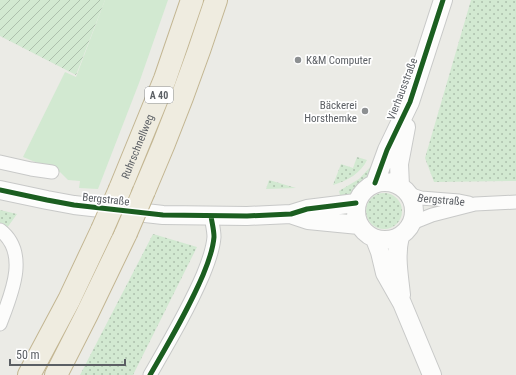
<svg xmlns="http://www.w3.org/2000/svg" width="516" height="375" font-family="'Roboto Condensed',sans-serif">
	<defs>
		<pattern id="grass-dots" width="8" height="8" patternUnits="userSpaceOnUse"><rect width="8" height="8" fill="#d2e9d1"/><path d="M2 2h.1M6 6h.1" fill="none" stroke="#adc0ad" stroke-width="1.8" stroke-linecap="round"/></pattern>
		<pattern id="garden-furrows" width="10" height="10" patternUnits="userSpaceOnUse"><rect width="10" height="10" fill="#d2e9d1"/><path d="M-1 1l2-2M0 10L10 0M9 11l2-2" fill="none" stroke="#adc0ad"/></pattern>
	</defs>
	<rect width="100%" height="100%" fill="#ebebe6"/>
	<path fill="url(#grass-dots)" d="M471 0H516V181L434 182 425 158Z
		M357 157 367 160C361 173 347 181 333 185L341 164 353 168Z
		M374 163 372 176C362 184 353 194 341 199L339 191 359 179Z
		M269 180 296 188 266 189Z
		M366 211a18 18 0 1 1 36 0a18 18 0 1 1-36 0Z
		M0 210 17 214 7 228 0 224Z
		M153 234 197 247 133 375H80Z"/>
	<path fill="#d2e9d1" d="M105 0H168L139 83 98 189 79 188 80 181 68 180 60 172 23 157 65 72 76 77Z"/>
	<path fill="url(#garden-furrows)" d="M0 0H105L76 75 0 36Z"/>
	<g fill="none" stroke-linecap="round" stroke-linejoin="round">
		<defs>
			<g id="street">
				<path d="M0 162 31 169 52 172"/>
				<path id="s1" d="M409 194 421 198 459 201 469 203"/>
				<path d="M412 223 432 215 475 204 516 202"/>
				<path d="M0 230C30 253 11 295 0 324"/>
				<path d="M150 375C169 342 188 310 203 275 208 263 213 250 214 237 214 230 212 223 211 216"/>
			</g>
			<path id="secondary" d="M356 211a29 29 0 1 1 58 0a29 29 0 1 1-58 0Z
				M375 183 387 150 410 102 443 0
				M400 186 399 164 406 127
				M0 190 47 200 74 205 163 215 247 216 291 214 307 209 356 203
				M293 215 308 220 359 225
				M400 236C395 256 399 275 401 295
				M375 239 380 252 385 273 402 303 432 375"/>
			<g id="highway">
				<path id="s2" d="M120 189 165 79 192 0"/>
				<path d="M144 191C171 129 195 65 216 0"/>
				<path d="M29 375 69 300 102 230"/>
				<path d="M56 375 87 314 126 233"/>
			</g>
		</defs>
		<use href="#street" stroke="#c8c9c8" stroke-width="15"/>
		<use href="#secondary" stroke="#c8c9c8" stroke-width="20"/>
		<use href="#highway" stroke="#c3b692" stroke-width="24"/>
		<use href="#street" stroke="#fcfcfb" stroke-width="13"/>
		<use href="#secondary" stroke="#fcfcfb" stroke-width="18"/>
		<use href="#highway" stroke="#efece0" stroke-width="22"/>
		<defs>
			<path id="highway-bridge" d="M102 230 120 189
				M126 233 144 191"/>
		</defs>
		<use href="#highway-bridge" stroke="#c3b692" stroke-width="24" stroke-linecap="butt"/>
		<use href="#highway-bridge" stroke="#efece0" stroke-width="22"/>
		<defs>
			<path id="cycleway" d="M375 183 387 150 410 102 443 0
				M0 190 47 200 74 205 163 215 247 216 291 214 307 209 356 203
				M150 375C169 342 188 310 203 275 208 263 213 250 214 237 214 230 212 223 211 216"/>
		</defs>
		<use href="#cycleway" stroke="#fff" stroke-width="8"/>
		<use href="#cycleway" stroke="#1b5e20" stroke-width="5"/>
	</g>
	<g fill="#8d9092" stroke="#fff" stroke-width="1.5">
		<circle cx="298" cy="60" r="4"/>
		<circle cx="365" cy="111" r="4"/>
	</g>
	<g text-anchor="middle" stroke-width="3.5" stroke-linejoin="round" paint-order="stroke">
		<rect fill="#fff" stroke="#8c8f92" stroke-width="1" x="145" y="87" width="28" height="16" rx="3"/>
		<g font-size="10" font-weight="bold" fill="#5b5f64">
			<text x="159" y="99">A 40</text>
		</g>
		<g font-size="11" fill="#5b5f64" stroke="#fff" text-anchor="start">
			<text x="306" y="64">K&amp;M Computer</text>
			<text x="357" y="109" text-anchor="end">Bäckerei<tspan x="357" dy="13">Horsthemke</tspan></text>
		</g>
		<g font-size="11" fill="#5b5f64" stroke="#fff">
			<text transform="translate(402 89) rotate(-69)" y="4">Vierhausstraße</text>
			<text dy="4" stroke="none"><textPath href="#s2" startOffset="46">Ruhrschnellweg</textPath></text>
			<text transform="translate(106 199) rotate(6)" y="4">Bergstraße</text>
			<text dy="4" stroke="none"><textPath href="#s1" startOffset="33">Bergstraße</textPath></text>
		</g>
	</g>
	<path d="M10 359v6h115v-6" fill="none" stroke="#5b5f64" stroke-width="2"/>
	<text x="16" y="359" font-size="12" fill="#5b5f64" stroke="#ffffff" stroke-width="3" paint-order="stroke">50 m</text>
</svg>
